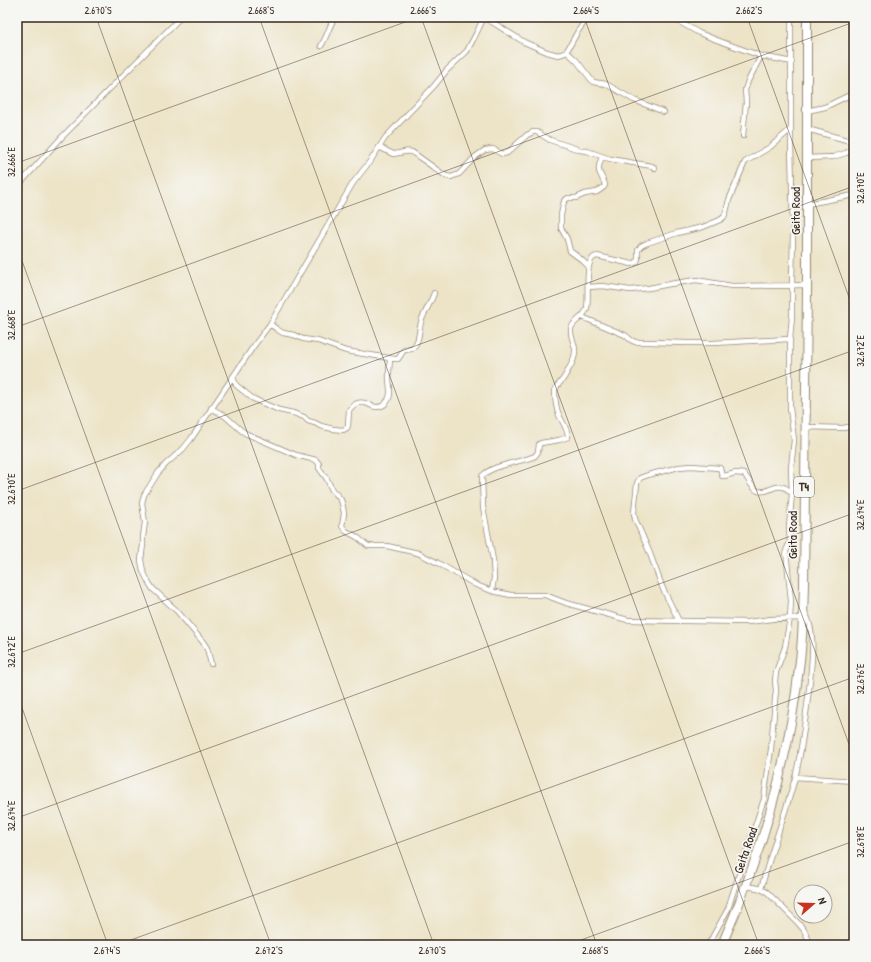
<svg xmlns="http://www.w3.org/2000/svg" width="871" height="962" font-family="'Patrick Hand',sans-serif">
	<rect width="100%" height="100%" fill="#f6f6f2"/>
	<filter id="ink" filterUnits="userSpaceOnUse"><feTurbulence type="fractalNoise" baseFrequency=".025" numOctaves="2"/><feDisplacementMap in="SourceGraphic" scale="8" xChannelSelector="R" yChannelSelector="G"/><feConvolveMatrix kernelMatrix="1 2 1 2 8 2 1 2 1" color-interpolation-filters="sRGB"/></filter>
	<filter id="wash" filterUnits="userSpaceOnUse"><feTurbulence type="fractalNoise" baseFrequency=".012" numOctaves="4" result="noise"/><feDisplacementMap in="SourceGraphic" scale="16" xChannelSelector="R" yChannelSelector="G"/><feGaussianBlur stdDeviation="0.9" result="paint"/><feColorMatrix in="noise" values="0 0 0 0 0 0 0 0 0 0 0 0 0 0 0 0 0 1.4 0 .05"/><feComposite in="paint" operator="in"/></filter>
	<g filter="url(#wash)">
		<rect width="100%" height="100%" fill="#ede4c8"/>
	</g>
	<g filter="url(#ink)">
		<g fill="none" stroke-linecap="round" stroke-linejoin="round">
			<defs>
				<path id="street" d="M671 17 699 33 722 42 761 56 792 62
					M321 46C327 37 329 26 335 17
					M566 51 576 60 593 82 606 84 634 100 664 112
					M807 111 825 107 854 93
					M807 129 854 142
					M743 136 746 102 745 90 748 81 761 56
					M379 147 393 154C400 154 405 150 412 152L440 172 446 176 451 177 459 174 475 157 485 150 493 149 502 154 507 153 527 135 533 132H537L550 140 580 150 587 151 610 159 652 166 655 168
					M807 158 833 157 846 153 854 149
					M17 187 61 138 181 17
					M807 204 854 195
					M589 267 582 260 570 251 567 239 561 228V215L564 201 568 198H576L585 194 597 192 604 187 605 185C604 180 599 174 599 170 598 166 601 160 602 157
					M588 287 603 286 630 290 649 288 670 284 696 280 732 286 807 285
					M582 317 625 335 631 340 635 342H649L687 343H713L790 339
					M270 324 278 330 283 333 294 335 303 339 318 341 346 351 395 359H398L404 350 412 349C421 340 418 330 422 319 426 310 431 302 434 293
					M233 377 236 385 252 398 260 402 279 410 293 413 304 417 308 421 315 423 321 426 333 429 343 430 347 428 348 426 349 410C354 404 359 400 368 404 370 405 373 407 376 407 380 407 383 406 385 404 394 396 388 384 389 374 389 368 390 363 390 358
					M211 408 225 416 242 431 247 434 296 455 316 460 319 464V468L327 479 332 490 336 494 341 500 343 507 344 514 342 526 346 531 357 537 368 546H387L418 553 438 563 476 585 492 591 511 595H545L566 603 628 620 748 622 772 619 803 618
					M805 427 843 428 854 426
					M492 591 494 578 493 560 483 507 482 476C494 464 519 463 535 456L538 452 539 444 541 443 559 440 568 437C568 429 562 422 559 415 556 408 555 398 555 391 556 385 562 382 565 376 569 368 576 359 575 350 575 343 570 337 571 329 572 321 584 319 587 308 589 297 585 266 592 259 593 257 594 257 597 256L632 264 637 262 638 258V250L641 246 647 243 677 233 703 227 720 220 724 217 726 212 729 200 745 162 770 147 791 129
					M679 621 663 589 649 551 635 519 634 513 637 483 640 478 648 475 679 467 691 466 720 468 722 476H724L736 473 744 474C749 479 751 488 758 491 769 495 779 477 792 494
					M211 664 207 648 203 642 177 611 153 589 149 583 143 571 141 560 143 545V537L145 522 142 503 144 495 158 473 166 464 183 449 191 439 253 347 270 324 353 183 371 160 385 138 434 86 447 70 467 51 476 34 484 17 524 42 547 52 558 55 565 53 568 49 578 31 588 17
					M795 777 854 781
					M745 886 758 888 767 892 799 924 804 930 811 945
					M761 889C771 851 785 815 795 778 803 746 806 713 810 681 812 658 816 633 805 612
					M708 945 728 909 731 899 764 799 771 749 775 700 776 690 775 681 776 672 785 647 790 618 791 601 786 551 790 542 789 527 792 494 791 468 794 440 790 408V339L792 317V285L793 232 791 144V17"/>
				<path id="highway" d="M722 945C727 932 733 919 738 906 768 830 790 749 799 668 803 641 803 613 804 586L807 290V17"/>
			</defs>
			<use href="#street" stroke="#948773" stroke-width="6"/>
			<use href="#highway" stroke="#948773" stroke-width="10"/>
			<use href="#street" stroke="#fff" stroke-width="4.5"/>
			<use href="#highway" stroke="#fff" stroke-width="8"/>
		</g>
	</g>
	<path fill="none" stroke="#3b2a1e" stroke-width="1" stroke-opacity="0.45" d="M96 17 434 945M259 17 597 945M421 17 759 945M584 17 854 758M747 17 854 311M17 163 419 17M17 247 271 945M17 327 854 22M17 491 854 186M17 654 854 350M17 694 108 945M17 818 854 513M117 945 854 677M567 945 854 841"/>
	<g text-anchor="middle" stroke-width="3.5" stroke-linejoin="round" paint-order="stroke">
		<rect fill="#f6f6f2" stroke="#73675e" stroke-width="1" x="794" y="477" width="20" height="20" rx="3"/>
		<g font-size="12" font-weight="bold" fill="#3b2a1e">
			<text x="804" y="491">T4</text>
		</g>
		<g font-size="13" fill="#3b2a1e" stroke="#f6f6f2">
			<text transform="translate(795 211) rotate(-90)" y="5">Geita Road</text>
			<text transform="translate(792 535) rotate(-90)" y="5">Geita Road</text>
			<text transform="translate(745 850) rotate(-71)" y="5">Geita Road</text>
		</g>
	</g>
	<rect width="871" height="962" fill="none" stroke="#f6f6f2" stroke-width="44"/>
	<g transform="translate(813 904) rotate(70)"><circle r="19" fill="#f6f6f2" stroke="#aba49d"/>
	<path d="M0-3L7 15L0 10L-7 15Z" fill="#c8321e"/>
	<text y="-6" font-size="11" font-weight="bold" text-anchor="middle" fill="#3b2a1e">N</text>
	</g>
	<rect x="22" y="22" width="827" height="918" fill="none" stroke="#3b2a1e" stroke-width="1.5"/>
	<g font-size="10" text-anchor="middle" fill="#3b2a1e">
		<text x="98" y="14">2.670°S</text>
		<text x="261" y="14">2.668°S</text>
		<text x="423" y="14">2.666°S</text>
		<text x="586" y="14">2.664°S</text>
		<text x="749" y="14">2.662°S</text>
		<text transform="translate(11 162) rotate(-90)" y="4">32.666°E</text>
		<text transform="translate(860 188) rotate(-90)" y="4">32.670°E</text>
		<text transform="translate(11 325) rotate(-90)" y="4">32.668°E</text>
		<text transform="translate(860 351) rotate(-90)" y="4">32.672°E</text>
		<text transform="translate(11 489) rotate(-90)" y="4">32.670°E</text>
		<text transform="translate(860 515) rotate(-90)" y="4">32.674°E</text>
		<text transform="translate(11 652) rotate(-90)" y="4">32.672°E</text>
		<text transform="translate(860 679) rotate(-90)" y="4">32.676°E</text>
		<text transform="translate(11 816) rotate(-90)" y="4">32.674°E</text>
		<text transform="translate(860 842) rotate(-90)" y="4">32.678°E</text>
		<text x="107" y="954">2.674°S</text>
		<text x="269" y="954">2.672°S</text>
		<text x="432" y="954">2.670°S</text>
		<text x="595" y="954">2.668°S</text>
		<text x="757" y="954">2.666°S</text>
	</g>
</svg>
